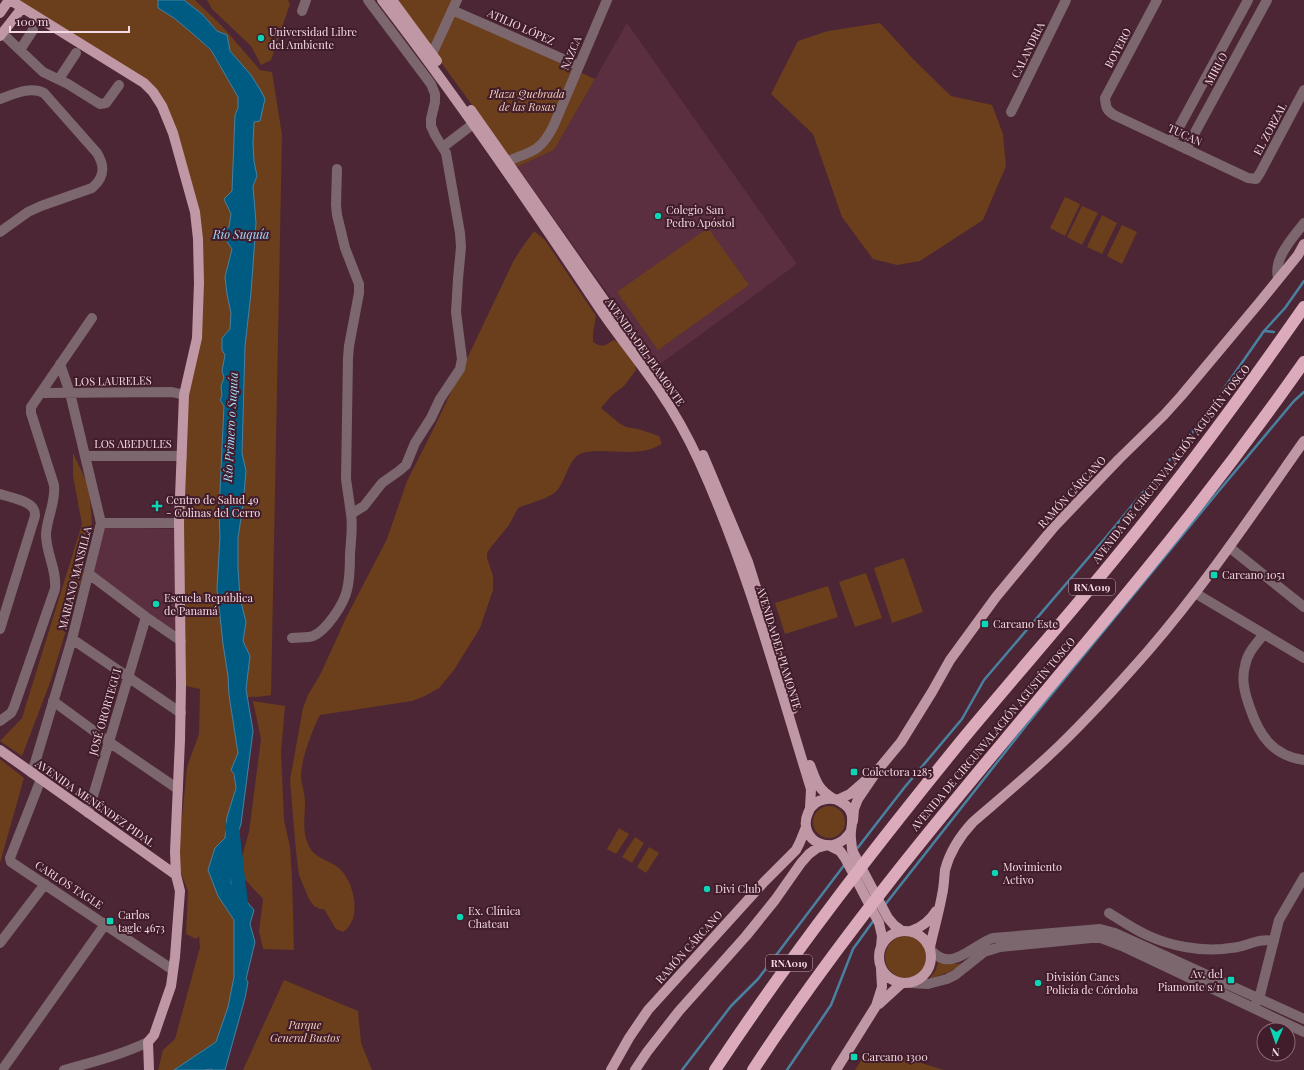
<svg xmlns="http://www.w3.org/2000/svg" width="1304" height="1070" font-family="'Playfair Display',serif">
	<rect width="100%" height="100%" fill="#4c2635"/>
	<path fill="#5b2e40" d="M627 23 797 264 659 365 517 167 554 150Z
		M104 527 175 529V633L90 573Z"/>
	<path fill="#6b3f1b" d="M10 0H158V8L174 18 192 33 211 51 238 97V108L235 115 234 140 232 191 224 199 231 214 229 227 232 249 225 277 227 294 231 313 230 329 222 350 225 355 222 371 224 378 221 386 224 406 219 512 229 691 247 695 246 689 250 656 243 641 246 622 240 598 238 568V538L243 505 246 471 242 453 245 346 251 293 256 223 253 186 257 176 254 161 253 144 254 122 260 121 251 75 230 51 227 35 217 31 202 14 184 0H195L222 26 260 70 272 72 282 135 271 695C257 698 243 697 229 696L238 753 231 770C241 785 231 801 228 816 226 823 226 831 225 838L215 848 218 896 234 920V977L228 1008 216 1042 174 1070H158L163 1050 175 1039 200 947 199 936 196 939 186 934 188 891 180 871 179 850 187 767 199 734 200 689 181 685 184 395 195 348 197 223 173 133 153 92Z
		M207 0H288L290 4 271 60 261 65 251 46 212 9Z
		M395 0H454L433 47Z
		M455 15 595 79 554 150 517 167 435 54Z
		M880 23 914 60 951 96 992 105 1003 134 1006 166 983 220 920 261 897 265 873 259 842 217 813 134 771 94 798 41 828 31Z
		M1065 197 1080 204 1065 236 1050 228Z
		M1082 206 1098 213 1082 245 1067 237Z
		M1102 215 1117 223 1102 254 1087 247Z
		M1122 225 1137 232 1122 264 1107 256Z
		M708 228 749 285 658 350 617 292Z
		M534 231 545 240 596 316 593 333V342C603 348 604 346 614 340L628 350 634 361 636 370 624 386 612 395 601 408 619 423 626 427 638 429 659 436 662 444C657 446 652 449 647 450 627 455 602 448 582 453 570 457 566 478 559 488 553 498 529 503 518 508L509 525 491 547 487 553V558L493 576V590L480 628 454 670 439 688 425 696 412 701 320 715C313 728 301 760 301 775 301 784 305 793 305 802 305 816 302 831 308 844 314 860 332 860 341 870 355 885 362 920 343 932L336 929 324 909H320L314 906 309 899 299 875 296 851 290 780 303 708 308 695 321 673 346 618 387 539 407 481 432 432 514 260 521 249Z
		M73 453 89 487 92 523 83 574 51 680 22 756 0 741 22 718 82 524 73 476Z
		M904 558 923 612 892 623 874 568Z
		M866 573 882 618 855 627 839 582Z
		M828 586 838 617 785 634 775 603Z
		M253 701 285 706 281 752 284 820 290 847 292 877 294 950 263 949 259 931 263 899 239 873 243 853 249 832 261 739Z
		M0 759 24 778 0 863Z
		M813 822a16 16 0 1 1 32 0a16 16 0 1 1-32 0Z
		M619 828 629 834 616 854 607 849Z
		M635 837 644 843 632 863 622 857Z
		M649 847 659 853 646 873 637 867Z
		M885 957a21 21 0 1 1 42 0a21 21 0 1 1-42 0Z
		M938 962 954 964 966 963 949 972 929 979 936 970Z
		M284 980 358 1011 361 1043 372 1070H243Z
		M866 1053 898 1056 944 1070H855Z"/>
	<path fill="#005b83" stroke="#4981a0" d="M158 0H184L202 14 217 31 227 35 230 51 251 75 261 91 265 99 260 121 254 122 253 144 254 161 257 176 253 186 256 223 251 293 245 346 242 453 246 471 243 505 238 538V568L240 598 246 622 243 641 250 656 246 689 253 731 241 824 234 845 231 883 254 910 250 924 255 942 246 979 248 982 245 998 225 1070H212V1069L203 1070H174L216 1042 228 1007 234 977V920L218 896 208 870 215 848 225 838 227 817 236 788 234 774 231 770 238 753 229 695 228 676 223 644 217 588 220 537 219 512 224 406 220 400 222 396 221 386 224 378 222 371 225 355 222 350V338L230 329 231 313 227 294 225 277 232 249 221 233 229 227 231 214 224 199 232 191 234 140 235 115 238 108V97L211 50 192 33 174 18 158 8Z"/>
	<g fill="none" stroke-linecap="round" stroke-linejoin="round">
		<path stroke="#4981a0" stroke-width="2.5" d="M1264 331 1274 332
			M856 850 904 788 962 719 984 680 1107 536 1200 423 1264 331 1285 308 1304 281
			M884 906 1028 723 1217 493 1294 401 1304 392
			M682 1070 731 1006 758 979 845 864
			M787 1070 831 1005 853 949 874 920"/>
		<path stroke="#005b83" stroke-width="14" d="M232 827 242 912"/>
		<path stroke="#7b676d" stroke-width="10" d="M1157 0 1105 98C1106 107 1106 110 1114 115L1248 178 1256 179 1260 173 1304 90
			M452 10 579 66
			M302 11 306 0
			M2 33 43 72 68 84 100 104 106 103 119 85
			M20 50 33 30
			M432 54 457 0
			M59 79 76 53
			M0 99C14 94 30 86 44 93L97 153C105 166 105 177 92 188L41 206 28 212 0 232
			M1011 112 1066 0
			M1171 142 1248 0
			M443 147 473 124
			M1186 149 1267 0
			M508 161C532 151 540 152 553 127L607 0
			M337 169 336 205 337 215 345 248 359 284V293L349 346 348 358 346 479 351 514
			M1278 278C1273 258 1293 238 1304 223
			M42 393 172 392 184 395
			M85 456H182
			M0 494C9 497 31 501 34 510 35 511 35 515 35 516L0 629
			M101 523H179
			M1229 547 1304 607
			M89 574 146 617 181 641
			M1195 593 1304 658
			M1264 634C1256 644 1247 653 1245 666 1241 680 1245 694 1250 708 1259 735 1273 756 1304 760
			M292 638C298 637 307 638 313 636 326 631 344 604 347 590 350 578 350 566 350 554 351 540 353 527 351 514L364 506 382 483 399 471 406 465 415 443 431 418 440 399 460 369 462 359 456 312 458 279 461 247 460 233 446 153 435 135 431 126V119L435 102V94L431 84 368 0
			M72 639 181 713
			M53 701 109 742 178 789
			M0 721 11 713 14 707 55 589C57 569 46 554 46 534 47 517 56 502 54 485L31 413V407L92 318
			M32 773 72 639 101 523 70 393 60 364
			M41 779 10 858 11 862 173 970
			M88 813 146 617
			M1109 913C1122 921 1135 930 1149 936 1171 946 1199 951 1223 949 1228 948 1233 948 1238 947 1251 944 1261 938 1274 941
			M0 943 45 884
			M931 950C951 974 972 945 993 938L1100 929 1115 933 1304 1019
			M910 983 928 984 947 979 955 975 984 952 1000 947 1091 938H1101L1122 946 1304 1032
			M1256 1003 1259 999 1279 920 1304 877
			M2 1070 106 923
			M64 1070C93 1062 121 1055 148 1042"/>
		<path stroke="#c098a5" stroke-width="10" d="M10 0 144 83 153 92 162 106 173 133 195 212 198 239 199 283 197 338 184 395 179 523 181 685 180 740 175 852 176 875 180 891 175 957 171 986 154 1035 148 1042 149 1070
			M382 0C459 100 530 204 600 309 619 337 640 362 659 390 674 412 688 437 699 461 747 566 777 679 811 789L810 808
			M392 0 437 61
			M0 13 9 0
			M0 36 22 8
			M471 110 667 390
			M703 455 748 562 780 664 793 709
			M0 750 176 875
			M810 765C816 781 818 790 834 799
			M837 800 850 794 866 780
			M853 821 854 809 858 799 877 771 901 742 932 692 950 660 996 597 1054 527 1119 459 1164 415 1182 395 1259 303 1298 255 1304 244
			M851 831C834 860 796 840 808 813 811 805 818 800 826 799 832 798 837 799 841 802 854 809 853 819 851 831 850 838 852 844 852 850L888 918 894 925 902 931
			M830 846 840 851 845 858 879 923 882 936 881 947
			M879 957a26 26 0 1 1 52 0a26 26 0 1 1-52 0Z
			M911 931C922 927 930 921 936 911
			M930 947C934 929 939 912 942 895 944 887 944 879 945 870 950 851 959 837 973 822 1002 797 1031 773 1059 746 1090 716 1120 683 1148 651 1205 585 1254 512 1304 441
			M879 1004 902 983
			M611 1070 629 1038 648 1010 764 882 796 850 800 842 806 827
			M635 1070 647 1052 679 1011 746 936 775 900 801 863 809 854 817 848 828 845
			M836 1070 876 1006 882 987 881 969"/>
		<path stroke="#dbabbb" stroke-width="12" d="M715 1070C791 955 875 847 962 740 1014 677 1069 615 1121 551 1186 472 1246 390 1304 307
			M753 1070C869 892 1012 735 1146 570 1201 503 1254 433 1304 362"/>
	</g>
	<g fill="#0cd5b5" stroke="#411c2b" stroke-width="1.5">
		<circle cx="261" cy="38" r="4"/>
		<circle cx="658" cy="216" r="4"/>
		<path d="M155 500h4v4h4v4h-4v4h-4v-4h-4v-4h4z"/>
		<rect x="1210" y="571" width="8" height="8" rx="2"/>
		<circle cx="156" cy="604" r="4"/>
		<rect x="981" y="620" width="8" height="8" rx="2"/>
		<rect x="850" y="768" width="8" height="8" rx="2"/>
		<circle cx="995" cy="873" r="4"/>
		<circle cx="707" cy="889" r="4"/>
		<circle cx="460" cy="917" r="4"/>
		<rect x="106" y="917" width="8" height="8" rx="2"/>
		<rect x="1227" y="976" width="8" height="8" rx="2"/>
		<circle cx="1038" cy="983" r="4"/>
		<rect x="850" y="1053" width="8" height="8" rx="2"/>
	</g>
	<g text-anchor="middle" stroke-width="4" stroke-linejoin="round" paint-order="stroke">
		<g fill="#411c2b" stroke="#bea1ab" stroke-width="1">
			<rect x="1069" y="579" width="46" height="16" rx="3"/>
			<rect x="766" y="955" width="46" height="16" rx="3"/>
		</g>
		<g font-size="10" font-weight="bold" fill="#f4dae2">
			<text x="1092" y="591">RNA019</text>
			<text x="789" y="967">RNA019</text>
		</g>
		<g font-size="11" fill="#f4dae2" stroke="#411c2b">
			<text transform="translate(521 27) rotate(24)" y="4">ATILIO LÓPEZ</text>
			<text transform="translate(1118 48) rotate(-62)" y="4">BOYERO</text>
			<text transform="translate(1028 50) rotate(-64)" y="4">CALANDRIA</text>
			<text transform="translate(571 53) rotate(-67)" y="4">NAZCA</text>
			<text transform="translate(1216 69) rotate(-62)" y="4">MIRLO</text>
			<text transform="translate(1270 129) rotate(-62)" y="4">EL ZORZAL</text>
			<text transform="translate(1185 135) rotate(25)" y="4">TUCAN</text>
			<text transform="translate(645 352) rotate(55)" y="4">AVENIDA DEL PIAMONTE</text>
			<text transform="translate(113 381) rotate(-1)" y="4">LOS LAURELES</text>
			<text x="133" y="448">LOS ABEDULES</text>
			<text transform="translate(1171 464) rotate(-52)" y="4">AVENIDA DE CIRCUNVALACIÓN AGUSTÍN TOSCO</text>
			<text transform="translate(1072 492) rotate(-47)" y="4">RAMÓN CÁRCANO</text>
			<text transform="translate(75 578) rotate(-76)" y="4">MARIANO MANSILLA</text>
			<text transform="translate(779 648) rotate(73)" y="4">AVENIDA DEL PIAMONTE</text>
			<text transform="translate(105 712) rotate(-74)" y="4">JOSÉ ORORTEGUI</text>
			<text transform="translate(993 734) rotate(-50)" y="4">AVENIDA DE CIRCUNVALACIÓN AGUSTÍN TOSCO</text>
			<text transform="translate(95 803) rotate(35)" y="4">AVENIDA MENÉNDEZ PIDAL</text>
			<text transform="translate(69 885) rotate(33)" y="4">CARLOS TAGLE</text>
			<text transform="translate(689 947) rotate(-48)" y="4">RAMÓN CÁRCANO</text>
		</g>
		<g font-size="11" fill="#f4dae2" stroke="#411c2b" text-anchor="start">
			<text x="269" y="36">Universidad Libre<tspan x="269" dy="13">del Ambiente</tspan></text>
			<text x="666" y="214">Colegio San<tspan x="666" dy="13">Pedro Apóstol</tspan></text>
			<text x="166" y="504">Centro de Salud 49<tspan x="166" dy="13">- Colinas del Cerro</tspan></text>
			<text x="1222" y="579">Carcano 1051</text>
			<text x="164" y="602">Escuela República<tspan x="164" dy="13">de Panamá</tspan></text>
			<text x="993" y="628">Carcano Este</text>
			<text x="862" y="776">Colectora 1285</text>
			<text x="1003" y="871">Movimiento<tspan x="1003" dy="13">Activo</tspan></text>
			<text x="715" y="893">Divi Club</text>
			<text x="468" y="915">Ex. Clínica<tspan x="468" dy="13">Chateau</tspan></text>
			<text x="118" y="919">Carlos<tspan x="118" dy="13">tagle 4673</tspan></text>
			<text x="1223" y="978" text-anchor="end">Av. del<tspan x="1223" dy="13">Piamonte s/n</tspan></text>
			<text x="1046" y="981">División Canes<tspan x="1046" dy="13">Policía de Córdoba</tspan></text>
			<text x="862" y="1061">Carcano 1300</text>
		</g>
		<g font-size="11" font-style="italic" fill="#f4d1b9" stroke="#411c2b">
			<text x="527" y="98">Plaza Quebrada<tspan x="527" dy="13">de las Rosas</tspan></text>
			<text x="305" y="1029">Parque<tspan x="305" dy="13">General Bustos</tspan></text>
		</g>
		<g font-size="12" font-style="italic" fill="#a3dcff" stroke="#411c2b">
			<text x="241" y="239">Río Suquía</text>
			<text transform="translate(231 427) rotate(-87)" y="4">Río Primero o Suquía</text>
		</g>
	</g>
	<g transform="translate(1276 1042) rotate(182)"><circle r="19" fill="#411c2b" stroke="#896874"/>
	<path d="M0-3L7 15L0 10L-7 15Z" fill="#0cd5b5"/>
	<text y="-6" font-size="11" font-weight="bold" text-anchor="middle" fill="#f4dae2">N</text>
	</g>
	<path d="M10 26v6h119v-6" fill="none" stroke="#f4dae2" stroke-width="2"/>
	<text x="16" y="26" font-size="12" fill="#f4dae2" stroke="#411c2b" stroke-width="3" paint-order="stroke">100 m</text>
</svg>
